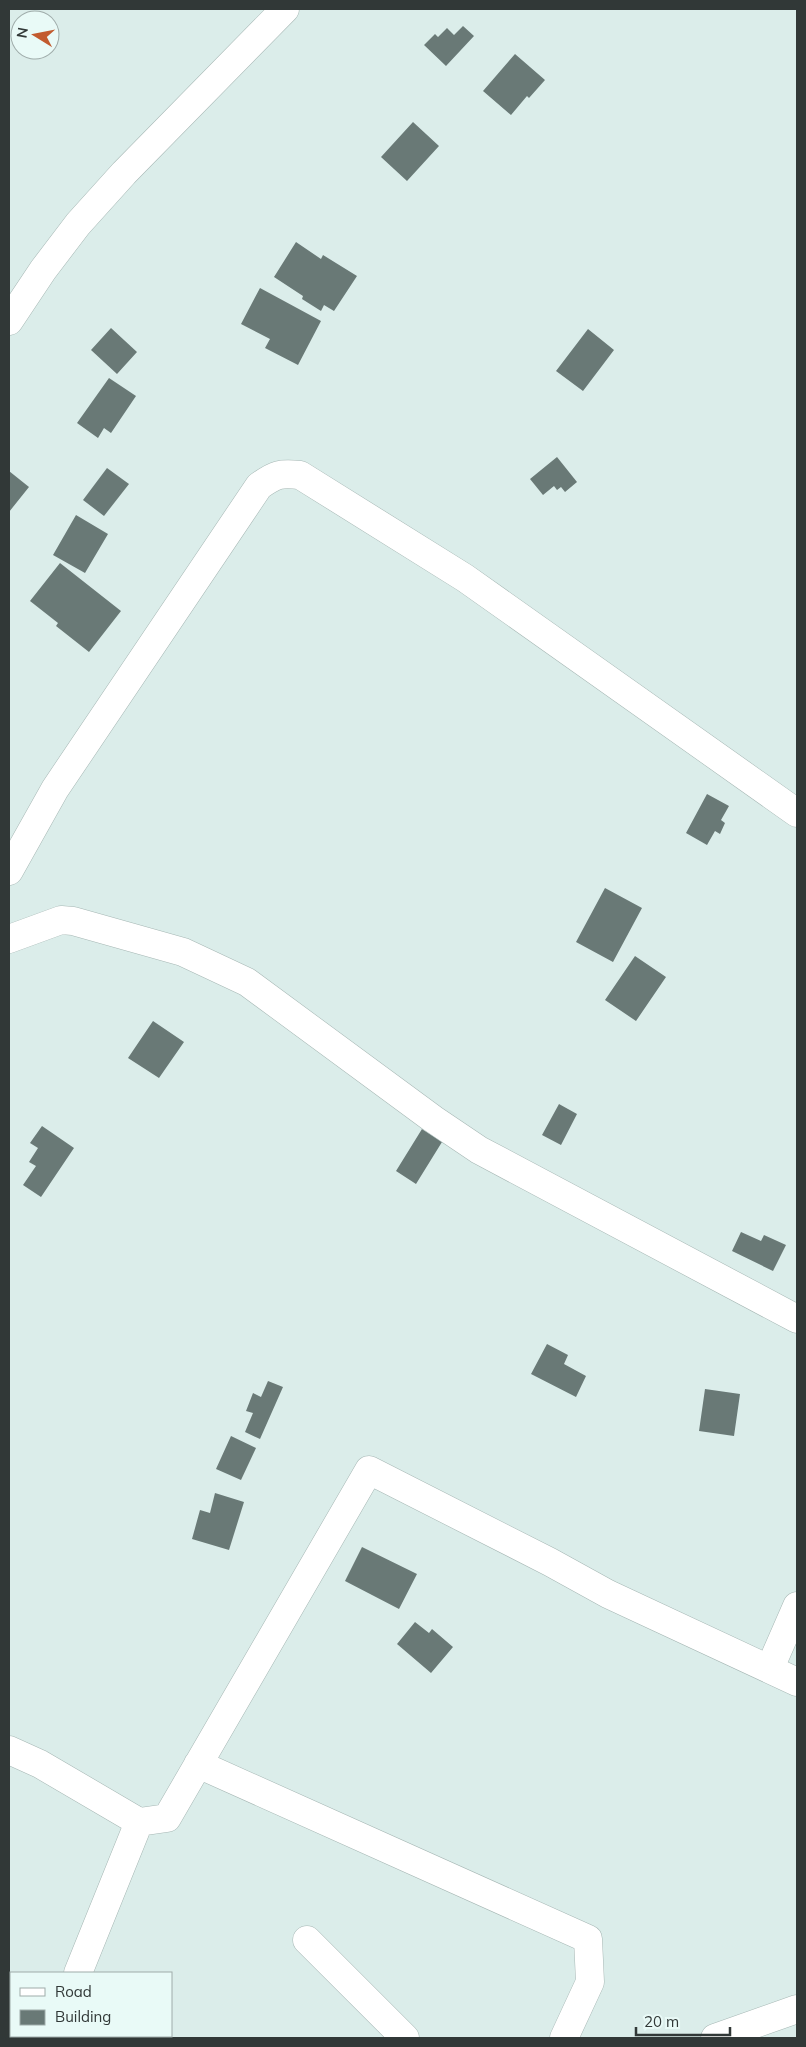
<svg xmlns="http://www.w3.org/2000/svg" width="806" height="2047" font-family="Mulish,sans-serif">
	<rect width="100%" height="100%" fill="#dbedea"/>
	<path fill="#697976" d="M463 26 474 36 446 66 424 45 435 34 438 37 447 28 454 35Z
		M515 54 545 80 529 98 527 96 511 115 483 91Z
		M413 122 439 146 407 181 381 157Z
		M296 242 321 259 323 255 357 276 334 311 324 305 321 311 302 299 303 296 274 277Z
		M260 288 321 321 298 365 265 348 270 339 241 324Z
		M111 328 137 352 117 374 91 350Z
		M588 329 614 350 583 391 556 371Z
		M109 378 136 396 111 433 104 428 98 438 77 423Z
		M557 457 577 482 565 492 561 487 557 490 554 486 543 495 530 479Z
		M107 468 129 484 104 516 83 500Z
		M9 471 29 487 9 512Z
		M76 515 108 534 85 573 53 555Z
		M60 563 121 611 89 652 56 626 58 623 30 601Z
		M707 794 729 806 721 820 725 823 720 834 715 831 707 845 686 833Z
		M605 888 642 908 613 962 576 942Z
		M635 956 666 977 636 1021 605 1000Z
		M153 1021 184 1042 159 1078 128 1058Z
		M559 1104 577 1114 561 1145 542 1135Z
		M42 1126 74 1148 41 1197 23 1185 36 1166 29 1162 38 1148 30 1143Z
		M422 1129 442 1142 416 1184 396 1171Z
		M741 1232 761 1241 764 1235 786 1245 773 1271 732 1251Z
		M547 1344 568 1355 564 1364 586 1376 576 1397 531 1374Z
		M268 1381 283 1387 260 1439 245 1432 253 1413 246 1411 253 1393 261 1397Z
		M705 1389 740 1394 734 1436 699 1431Z
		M231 1436 256 1448 241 1480 216 1469Z
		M215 1493 244 1502 229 1550 192 1539 200 1510 210 1513Z
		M362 1547 417 1574 399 1609 345 1581Z
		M415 1622 429 1633 432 1629 453 1647 431 1673 397 1644Z"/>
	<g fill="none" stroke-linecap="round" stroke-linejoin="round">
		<defs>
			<path id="minor" d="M9 321 43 270 78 224 124 173 285 9
				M9 871 55 789 259 486C276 474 280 473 300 475L465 578 797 813
				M9 939 61 920 73 921 183 952 247 982 433 1119 479 1150 797 1319
				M770 1668 797 1606
				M9 1750 40 1764 139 1822 167 1818 369 1470 550 1562 608 1594 797 1682
				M198 1764 588 1939 590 1982 564 2038
				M307 1940 405 2038
				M78 1973 139 1822
				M52 2038 53 2036
				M715 2038 797 2009"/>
		</defs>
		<use href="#minor" stroke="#a6b7b4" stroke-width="29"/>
		<use href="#minor" stroke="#fff" stroke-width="28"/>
	</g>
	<rect width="806" height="2047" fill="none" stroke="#313837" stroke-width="20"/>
	<rect x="10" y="1972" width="162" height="65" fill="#e9faf7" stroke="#9facaa"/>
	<rect x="20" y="1988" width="25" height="8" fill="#ffffff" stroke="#9facaa"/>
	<text x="55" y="1997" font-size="15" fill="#313837">Road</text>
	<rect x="20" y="2010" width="25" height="15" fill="#697976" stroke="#9facaa"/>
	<text x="55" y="2022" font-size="15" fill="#313837">Building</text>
	<g transform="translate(35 35) rotate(280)"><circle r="24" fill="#e9faf7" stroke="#9facaa"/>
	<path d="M0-4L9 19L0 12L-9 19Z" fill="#c25b2f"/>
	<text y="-8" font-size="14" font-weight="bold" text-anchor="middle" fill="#313837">N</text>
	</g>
	<path d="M636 2027v8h94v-8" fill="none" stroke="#313837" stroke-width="2.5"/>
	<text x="644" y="2027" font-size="15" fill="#313837" stroke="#e9faf7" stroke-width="4" paint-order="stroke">20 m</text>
</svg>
